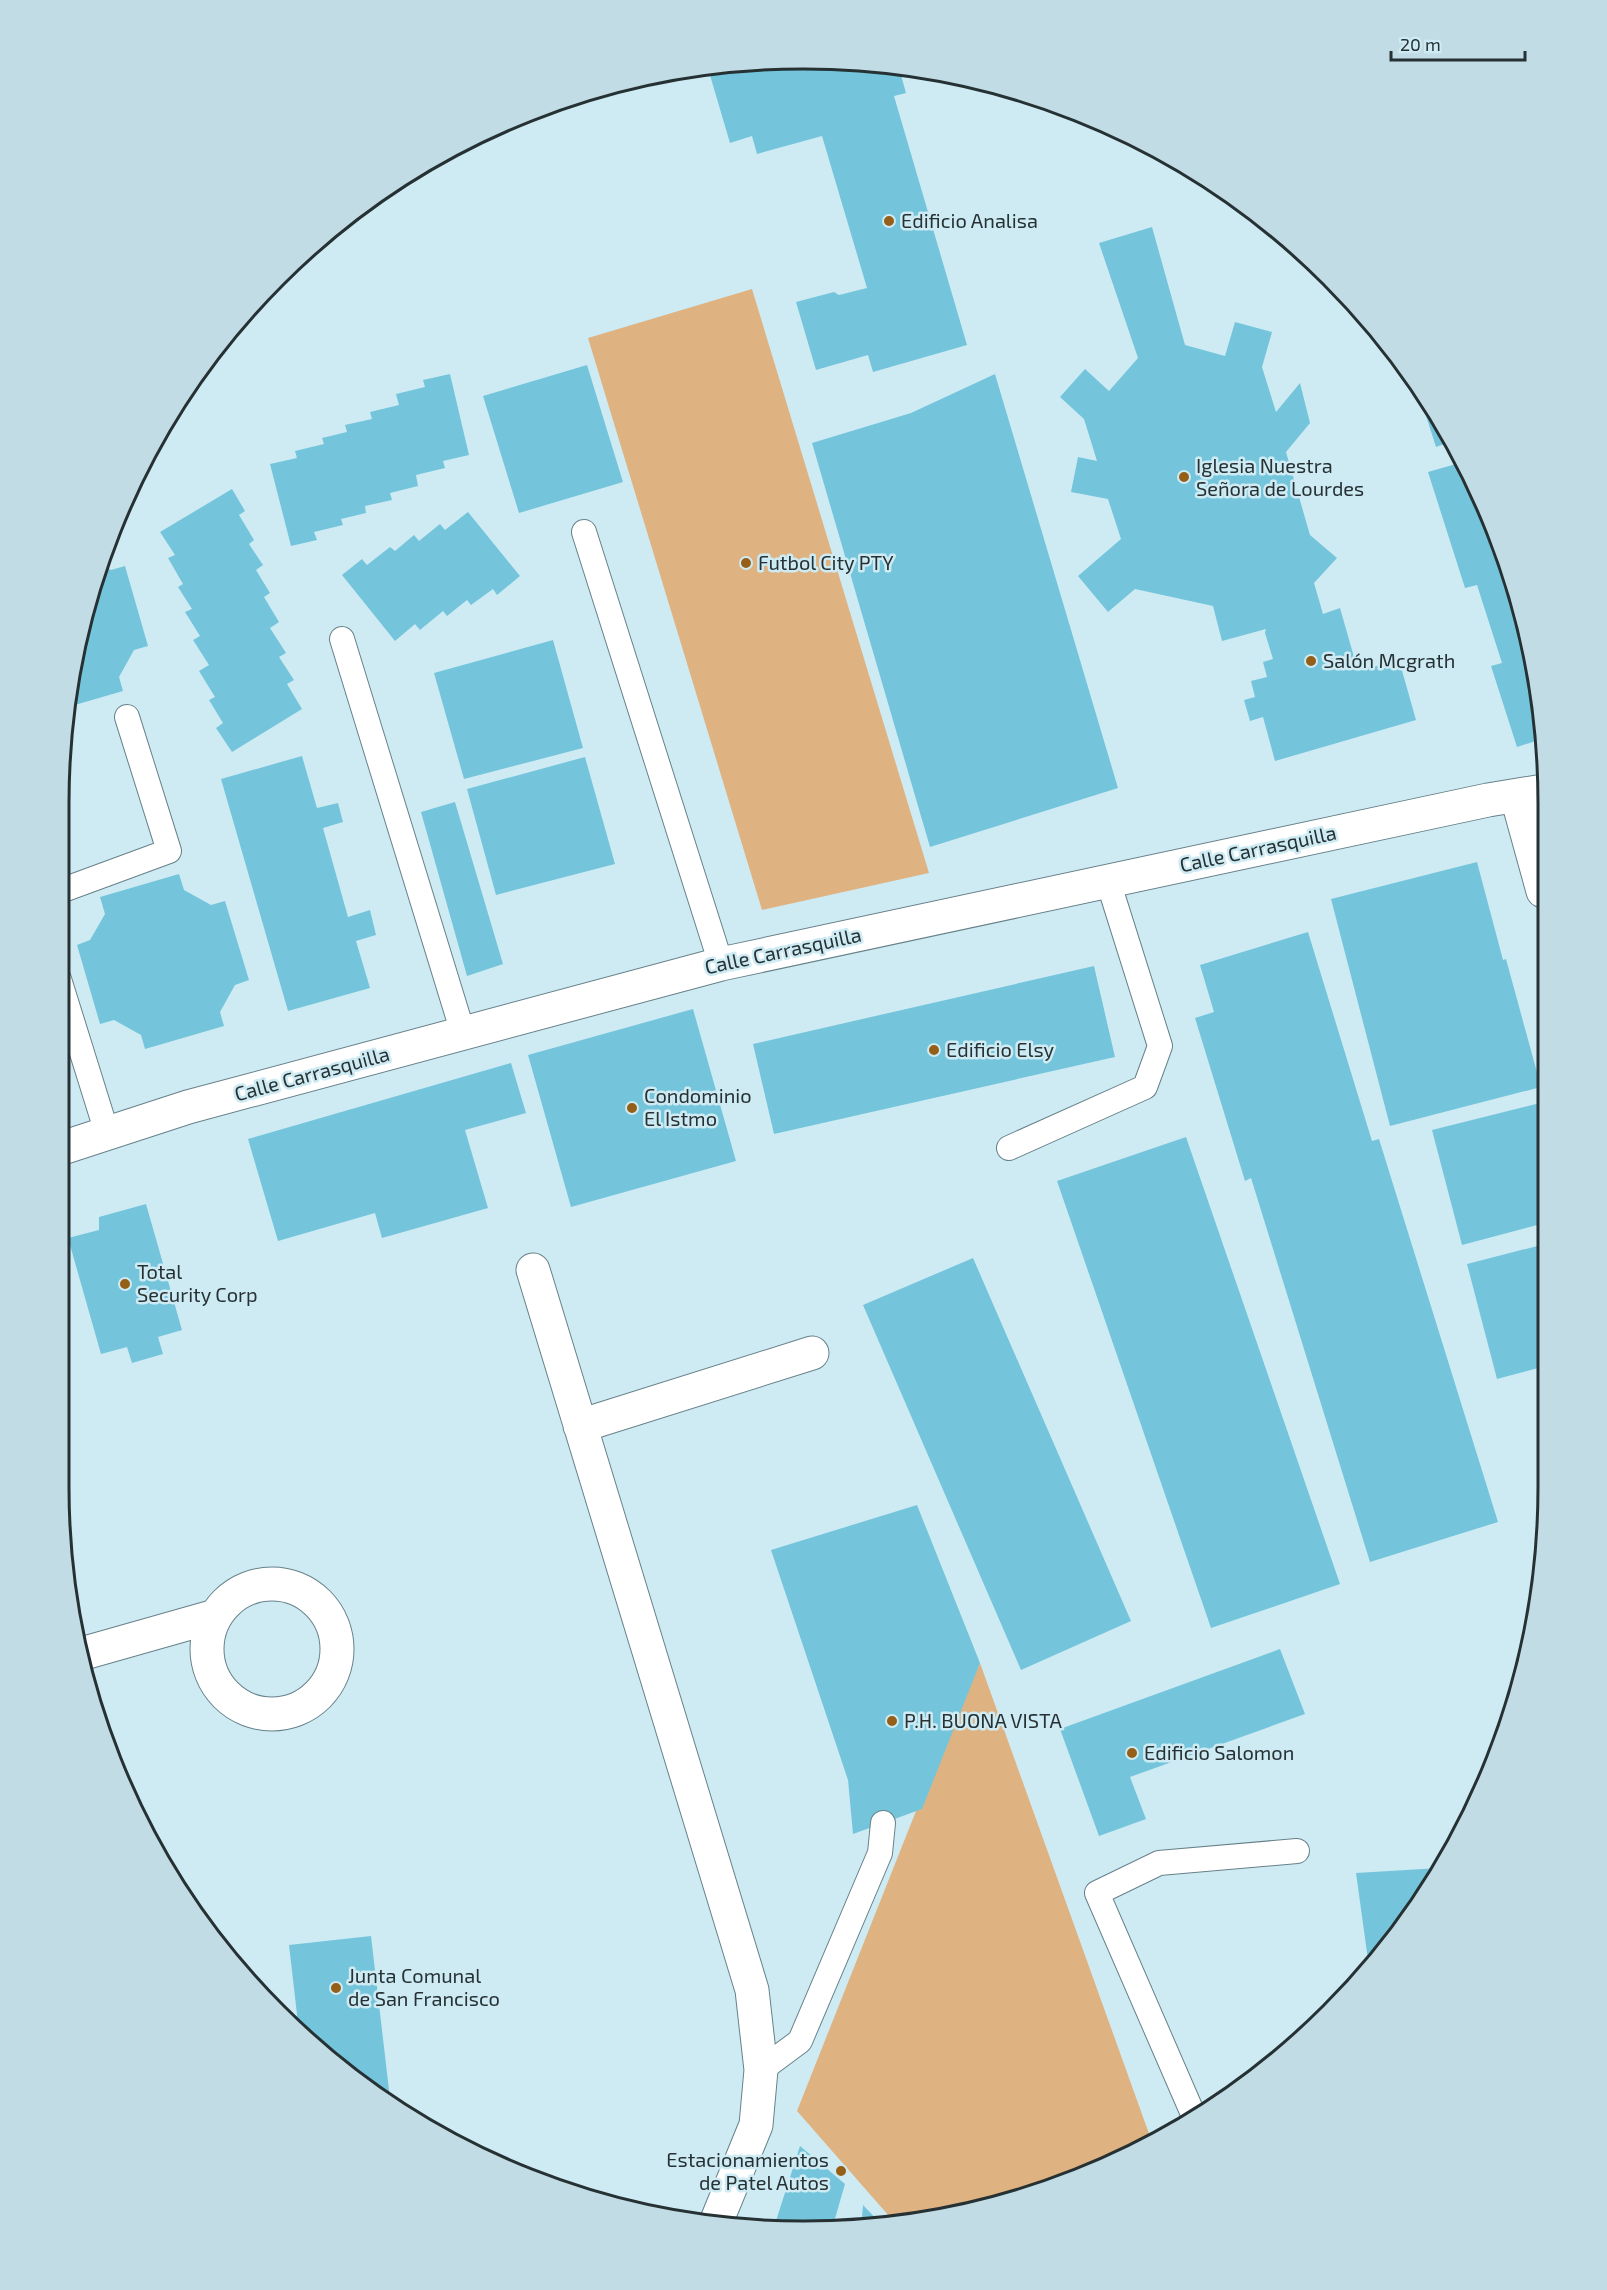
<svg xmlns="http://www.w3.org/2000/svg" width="1607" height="2290" font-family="'Exo 2',sans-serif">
	<rect width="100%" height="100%" fill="#ceebf4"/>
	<path fill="#dfb282" d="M752 289 929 873 762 910 588 338Z
		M980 1663 1152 2142 1133 2155 949 2217 896 2224 797 2111 916 1811Z"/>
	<path fill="#74c5db" d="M852 60 899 68 906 93 894 96 967 345 873 372 868 355 816 370 796 302 834 292 839 295 867 288 822 136 757 154 752 136 730 143 707 65Z
		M1152 227 1185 345 1225 356 1235 322 1272 332 1262 367 1276 412 1300 383 1310 423 1286 452 1310 535 1337 558 1314 583 1323 614 1340 608 1358 671 1399 660 1416 720 1275 761 1263 717 1250 721 1244 700 1255 697 1251 681 1267 677 1263 662 1273 659 1265 633 1266 629 1222 641 1213 606 1135 589 1108 612 1078 576 1121 539 1108 499 1071 492 1078 457 1097 461 1084 419 1060 397 1085 369 1109 391 1138 358 1099 243Z
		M587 365 623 482 519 513 483 396Z
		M450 374 469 455 443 461 445 468 416 475 418 486 390 493 392 500 365 506 366 513 341 519 343 525 314 532 317 540 291 546 270 464 297 458 295 451 324 444 322 438 347 432 345 425 372 419 370 412 399 405 396 394 425 387 423 380Z
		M995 374 1118 788 930 847 812 443 911 413Z
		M1420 397 1450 442 1436 447Z
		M1463 462 1472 474 1523 610 1542 706V739L1517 747 1491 666 1502 663 1477 585 1465 588 1428 472Z
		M232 489 245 511 239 515 254 540 249 544 263 565 256 570 270 593 264 597 279 622 270 628 286 653 279 657 294 680 287 684 302 709 232 752 216 728 223 723 209 700 215 697 199 671 209 665 193 640 200 636 185 612 192 609 178 587 183 584 168 558 175 555 160 532Z
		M468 512 520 576 497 595 493 589 471 605 467 600 447 616 443 611 420 630 415 624 395 641 342 575 362 559 367 565 390 547 395 551 414 535 419 541 440 524 445 530Z
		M101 565 111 570 125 566 148 646 134 650 119 677 123 691 68 707 73 658Z
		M553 640 583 748 464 779 434 673Z
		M302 756 317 808 338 803 343 822 323 828 348 917 370 910 376 935 356 941 370 988 288 1011 221 779Z
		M585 757 615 864 496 895 467 789Z
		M455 802 503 964 467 976 421 812Z
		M1477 862 1503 960 1506 959 1541 1087 1390 1126 1331 899Z
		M179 874 184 890 211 905 225 901 249 980 235 985 220 1012 224 1026 145 1049 141 1035 114 1020 100 1024 77 945 90 940 105 914 100 897Z
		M1308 932 1372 1141 1379 1139 1498 1522 1370 1562 1251 1178 1245 1181 1195 1018 1214 1012 1200 965Z
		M1094 966 1115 1057 774 1134 753 1044Z
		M693 1009 736 1161 571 1207 528 1055Z
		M511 1063 526 1113 465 1130 488 1208 382 1238 375 1213 278 1241 248 1139Z
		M1544 1102 1545 1223 1462 1245 1432 1130Z
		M1186 1137 1340 1584 1211 1628 1057 1181Z
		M146 1204 182 1330 158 1337 163 1354 132 1363 127 1347 101 1354 68 1238 99 1230V1217Z
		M1545 1244 1546 1366 1497 1379 1467 1264Z
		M973 1258 1131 1621 1021 1670 863 1305Z
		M917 1505 980 1663 922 1809 853 1834 848 1780 771 1550Z
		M1280 1649 1305 1714 1130 1777 1146 1819 1099 1836 1060 1729Z
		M1439 1868 1395 1940 1369 1967 1356 1873Z
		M371 1936 391 2107 313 2047 299 2032 289 1945Z
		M800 2146 845 2184 832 2229 774 2227Z
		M863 2205 883 2226 861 2229Z"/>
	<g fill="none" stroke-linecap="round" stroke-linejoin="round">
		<defs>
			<path id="lane" d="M584 532 721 964
				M342 639 463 1033
				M63 890 169 851 127 717
				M59 979 107 1133
				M1009 1148 1145 1087 1160 1046 1108 881
				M761 2070 800 2041 880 1853 883 1823
				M1193 2114 1097 1893 1159 1863 1297 1851"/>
			<path id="street" d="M1517 797 1543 891
				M59 1149 188 1107 721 964 1488 800 1543 791
				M533 1270 752 1990 761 2070 756 2125 715 2225
				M580 1426 812 1353
				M207 1649a65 65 0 1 1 130 0a65 65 0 1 1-130 0Z
				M81 1654 215 1616"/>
		</defs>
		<use href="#lane" stroke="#678189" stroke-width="26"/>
		<use href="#street" stroke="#678189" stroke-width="35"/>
		<use href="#lane" stroke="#fff" stroke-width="24"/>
		<use href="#street" stroke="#fff" stroke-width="33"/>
	</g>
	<g fill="#955f17" stroke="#ceebf4" stroke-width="2">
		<circle cx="889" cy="221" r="6"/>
		<circle cx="1184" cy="477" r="6"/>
		<circle cx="746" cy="563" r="6"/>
		<circle cx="1311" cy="661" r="6"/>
		<circle cx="934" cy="1050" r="6"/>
		<circle cx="632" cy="1108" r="6"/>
		<circle cx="125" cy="1284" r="6"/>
		<circle cx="892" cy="1721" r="6"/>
		<circle cx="1132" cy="1753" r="6"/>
		<circle cx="336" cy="1988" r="6"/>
		<circle cx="841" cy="2171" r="6"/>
	</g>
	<g text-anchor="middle" stroke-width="5" stroke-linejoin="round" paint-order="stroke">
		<g font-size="20" fill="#263134" stroke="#ceebf4" text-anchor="start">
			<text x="901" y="228">Edificio Analisa</text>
			<text x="1196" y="473">Iglesia Nuestra<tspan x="1196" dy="23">Señora de Lourdes</tspan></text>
			<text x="758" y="570">Futbol City PTY</text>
			<text x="1323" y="668">Salón Mcgrath</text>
			<text x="946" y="1057">Edificio Elsy</text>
			<text x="644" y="1103">Condominio<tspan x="644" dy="23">El Istmo</tspan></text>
			<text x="137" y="1279">Total<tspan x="137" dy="23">Security Corp</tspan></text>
			<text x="904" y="1728">P.H. BUONA VISTA</text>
			<text x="1144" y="1760">Edificio Salomon</text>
			<text x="348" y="1983">Junta Comunal<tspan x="348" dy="23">de San Francisco</tspan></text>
			<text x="829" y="2167" text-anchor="end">Estacionamientos<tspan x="829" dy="23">de Patel Autos</tspan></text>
		</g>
		<g font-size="20" fill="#263134" stroke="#ceebf4">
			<text transform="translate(1258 849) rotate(-12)" y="7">Calle Carrasquilla</text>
			<text transform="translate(783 951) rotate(-12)" y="7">Calle Carrasquilla</text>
			<text transform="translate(312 1074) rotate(-15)" y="7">Calle Carrasquilla</text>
		</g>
	</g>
	<path d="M0 0H1607V2290H0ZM803 69H804A734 734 0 0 1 1538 803V1487A734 734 0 0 1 804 2221H803A734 734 0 0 1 69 1487V803A734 734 0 0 1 803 69Z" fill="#c1dce5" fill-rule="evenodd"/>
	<path fill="none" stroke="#263134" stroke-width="3" d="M803 69H804A734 734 0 0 1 1538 803V1487A734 734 0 0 1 804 2221H803A734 734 0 0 1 69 1487V803A734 734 0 0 1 803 69Z"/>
	<path d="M1391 51v9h134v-9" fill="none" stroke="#263134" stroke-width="3"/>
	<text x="1400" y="51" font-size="18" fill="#263134" stroke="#ceebf4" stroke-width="4.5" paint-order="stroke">20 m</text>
</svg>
